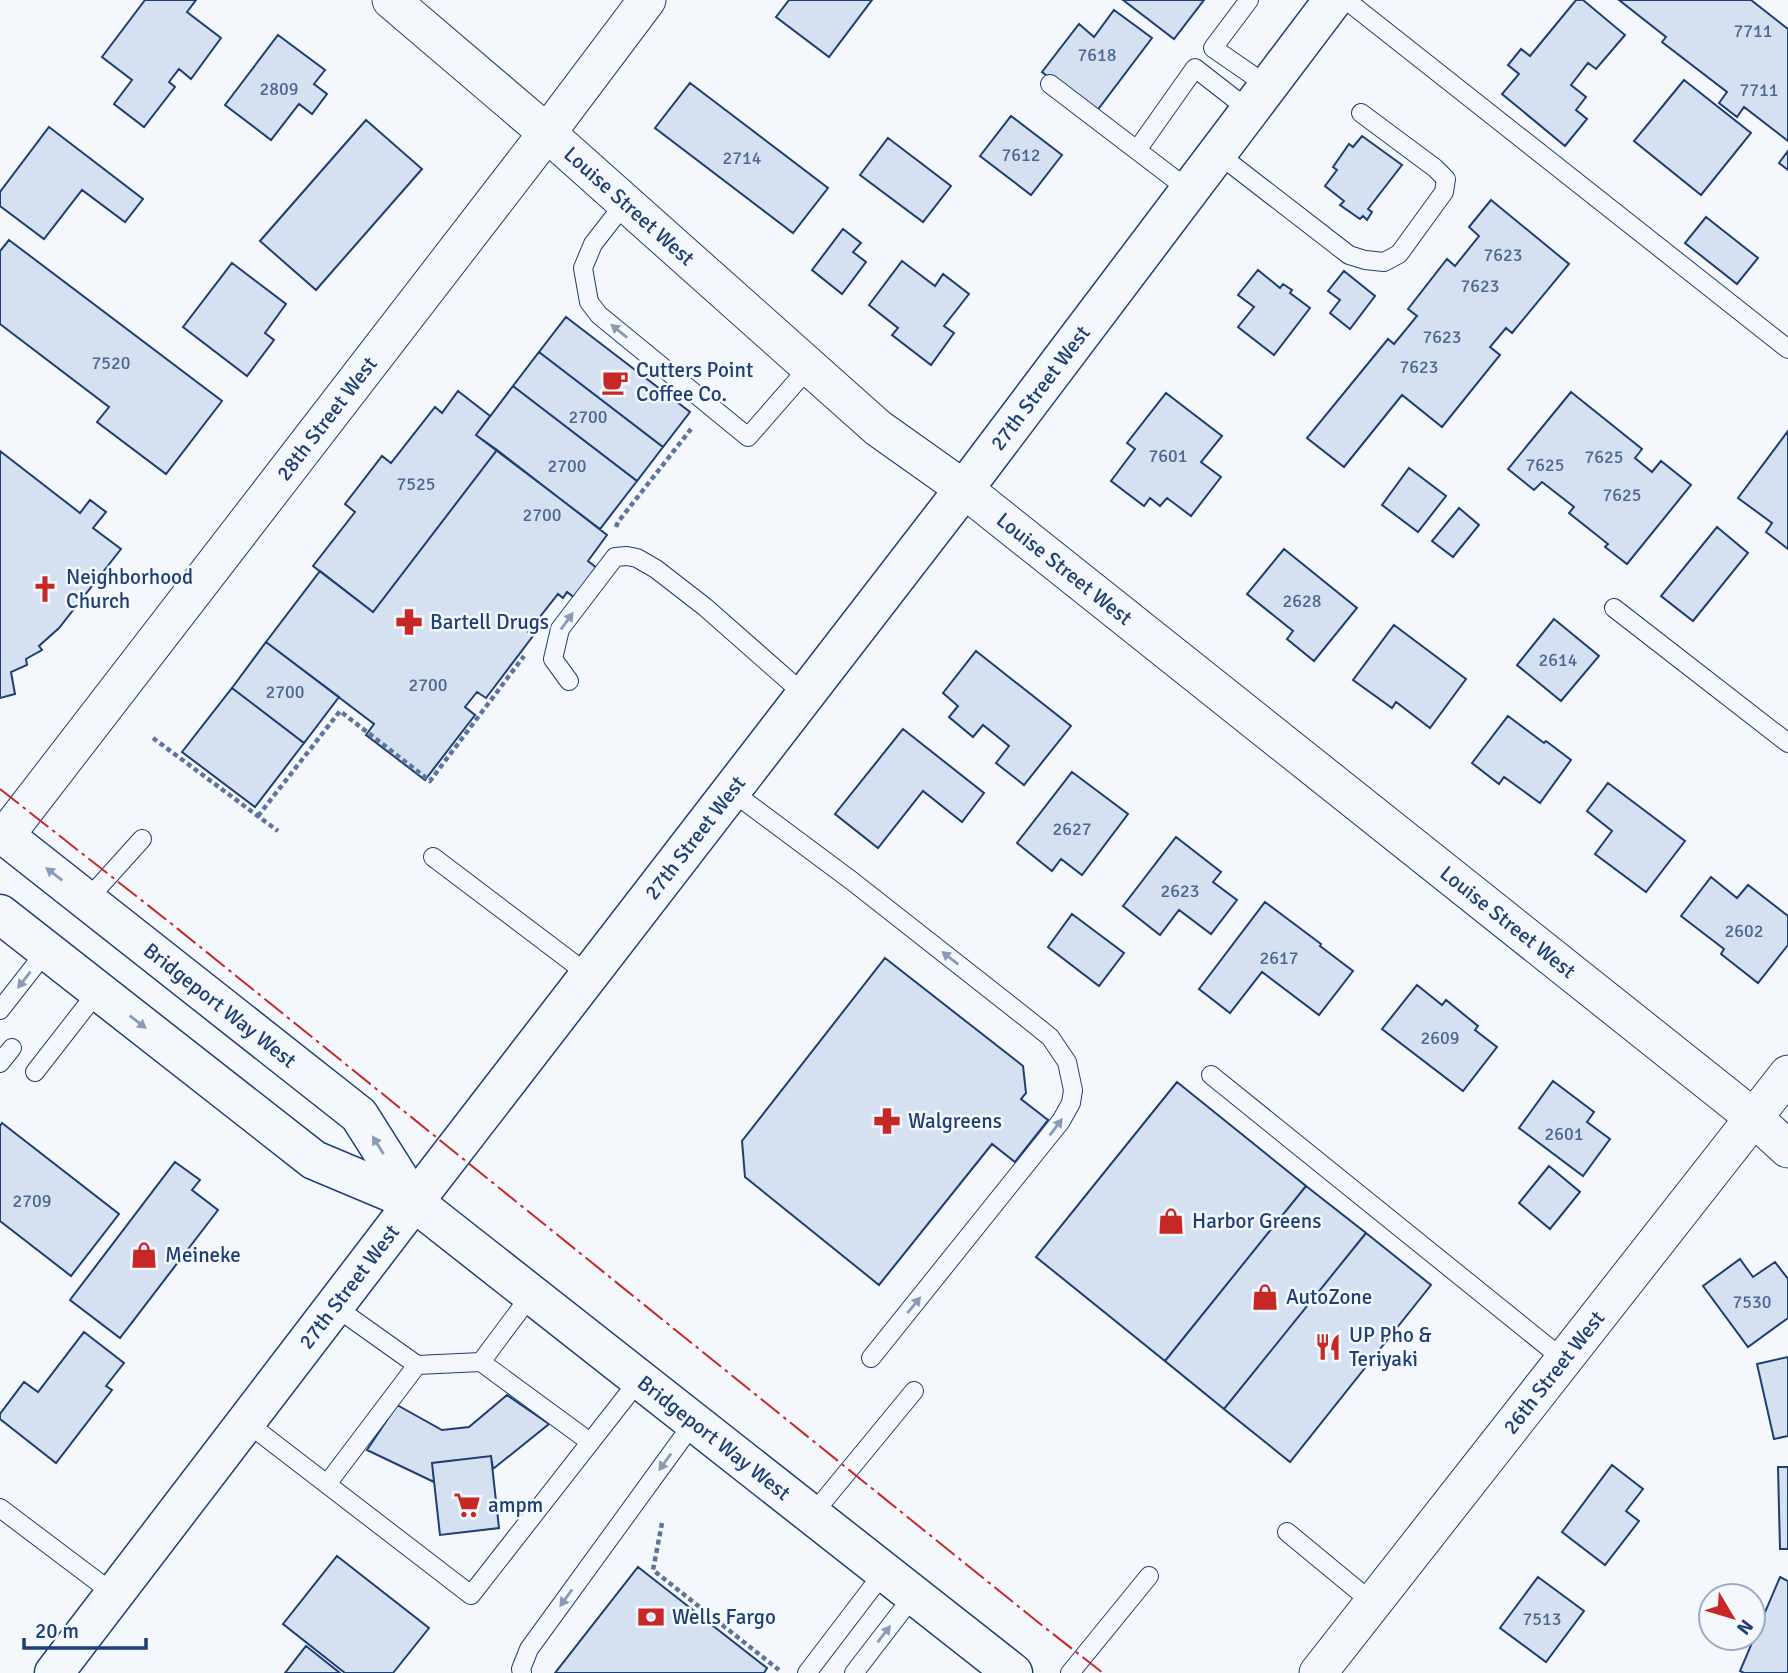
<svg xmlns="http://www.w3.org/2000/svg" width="1788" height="1673" font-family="Signika,sans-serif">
	<rect width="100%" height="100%" fill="#f4f7fb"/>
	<path fill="#d5e0f0" stroke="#1d3f73" stroke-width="2" d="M145 0H196L187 12 221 38 191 79 179 69 169 82 175 87 144 127 114 104 132 80 102 57Z
		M789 0H872L829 57 776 17Z
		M1123 0H1204L1174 39Z
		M1576 0H1583L1625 35 1596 69 1588 63 1571 85 1586 97 1576 110 1587 119 1565 146 1502 94 1519 74 1508 65 1521 49 1530 56Z
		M1619 0H1751L1788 29V141L1744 107 1737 117 1719 103 1727 92 1662 42 1666 37Z
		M1114 10 1152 38 1096 112 1042 72 1079 24 1094 37Z
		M278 35 325 70 314 84 327 94 312 114 299 104 271 140 225 105Z
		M1684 80 1751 133 1701 195 1634 141Z
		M690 83 828 188 793 233 655 128Z
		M1011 116 1062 155 1031 195 980 156Z
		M366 120 422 169 316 290 260 241Z
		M49 127 143 199 125 222 82 190 44 239 0 206V192Z
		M1362 136 1402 165 1368 209 1372 212 1367 220 1363 216 1360 219 1340 205 1344 201 1325 186 1337 170 1333 167 1349 144 1353 147Z
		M888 138 951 186 923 222 860 175Z
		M1788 151V170L1779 163Z
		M1491 200 1569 264 1512 333 1506 328 1490 347 1500 355 1442 427 1402 395 1344 467 1307 438 1388 339 1394 344 1417 316 1408 309 1447 259 1455 266 1479 236 1469 227Z
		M1706 217 1758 258 1737 284 1685 243Z
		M843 229 861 243 853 252 866 262 842 294 812 270Z
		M9 240 222 401 166 474 97 422 109 407 0 324V251Z
		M902 261 935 286 943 274 969 294 944 326 954 333 931 365 892 335 898 328 869 305Z
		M232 263 286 304 265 333 274 340 247 376 183 327Z
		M1258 270 1280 288 1283 284 1292 290 1290 293 1310 308 1274 355 1238 327 1254 307 1238 295Z
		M1344 271 1375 296 1350 329 1330 313 1340 300 1328 291Z
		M566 317 690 412 663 447 539 352Z
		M539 352 663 447 637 481 513 386Z
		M513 386 637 481 600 529 476 435Z
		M458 391 490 416 476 435 497 450 373 612 313 566 355 512 345 504 382 456 391 463 435 407 442 413Z
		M1571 392 1642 449 1635 458 1652 472 1661 461 1691 485 1627 564 1605 547 1608 544 1569 513 1574 507 1542 482 1534 490 1508 469Z
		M1166 393 1222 436 1201 462 1221 477 1191 516 1167 498 1160 506 1150 498 1144 506 1111 481 1135 449 1127 443Z
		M1788 431V549L1766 532 1772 523 1738 498Z
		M497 450 607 535 588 561 607 576 584 605 567 592 563 598 558 594 528 632 533 636 486 698 477 692 465 707 475 715 425 780 366 735 374 724 266 642 320 571 373 612Z
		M0 451 80 513 90 500 106 512 93 528 121 549 59 628 39 646 42 650 26 659 27 665 11 672 15 694 0 698Z
		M1409 468 1446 496 1418 532 1382 505Z
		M1459 508 1479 525 1453 557 1432 541Z
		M1717 527 1748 553 1693 621 1661 596Z
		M1284 549 1357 608 1314 661 1287 639 1293 631 1247 594Z
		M1554 619 1599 656 1561 701 1517 665Z
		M1394 625 1466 679 1430 728 1396 702 1392 708 1353 680Z
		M266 642 339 697 304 743 232 688Z
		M976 651 1071 726 1024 785 996 763 1009 746 983 725 973 737 949 717 958 706 943 693Z
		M232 688 304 743 255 807 182 752Z
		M1508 716 1544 743 1546 741 1571 760 1540 803 1504 777 1499 784 1472 763Z
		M903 729 984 793 962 822 923 791 878 848 835 814Z
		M1072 772 1128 814 1082 875 1061 859 1052 871 1017 843Z
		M1608 783 1685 841 1646 892 1595 854 1612 831 1587 811Z
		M1176 837 1221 872 1213 882 1237 900 1211 934 1179 910 1160 935 1123 906Z
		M1711 877 1737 898 1748 885 1788 916V945L1758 983 1721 954 1724 949 1681 916Z
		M1265 902 1321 944 1320 946 1353 971 1319 1015 1262 972 1230 1013 1199 989Z
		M1072 914 1124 953 1099 986 1048 947Z
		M885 958 1023 1066 1026 1093 1021 1099 1048 1120 1015 1162 992 1144 879 1285 745 1177 742 1141Z
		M1417 985 1442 1005 1446 1000 1478 1026 1475 1030 1497 1047 1463 1091 1382 1029Z
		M1553 1081 1594 1112 1587 1122 1610 1139 1583 1176 1519 1128Z
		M1177 1082 1306 1186 1165 1361 1036 1257Z
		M2 1123 119 1214 71 1276 0 1221V1126Z
		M175 1162 200 1180 192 1190 218 1210 120 1338 70 1300Z
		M1549 1166 1580 1192 1550 1229 1519 1203Z
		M1306 1186 1366 1233 1224 1409 1165 1361Z
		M1366 1233 1431 1285 1290 1462 1224 1409Z
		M1740 1259 1753 1277 1775 1262 1788 1279V1318L1748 1347 1703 1286Z
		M84 1332 124 1363 106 1386 112 1390 56 1463 0 1419V1414L24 1382 38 1392Z
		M1788 1357V1436L1774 1439 1757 1364Z
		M507 1395 549 1424 493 1469 491 1456 432 1463 434 1482 367 1450 397 1405 442 1430 469 1427Z
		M491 1456 499 1528 440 1535 432 1463Z
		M1612 1465 1643 1489 1626 1511 1639 1521 1605 1565 1562 1532Z
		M1778 1467H1788V1549H1780Z
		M337 1556 429 1628 393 1673H345L283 1624Z
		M638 1567 767 1668 764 1673H555Z
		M1538 1577 1584 1611 1546 1662 1500 1628Z
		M1780 1577 1788 1581V1673H1744L1740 1671Z
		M306 1646 340 1673H285Z"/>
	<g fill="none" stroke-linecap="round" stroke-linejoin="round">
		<defs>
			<path id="service" d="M1249 0 1213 48 1268 86
				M1346 0 1788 349
				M1050 84 1189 190
				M1137 150 1195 68 1249 110
				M1217 153 1349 255 1365 260 1384 262 1399 254 1444 192 1446 179 1435 168 1361 113
				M625 203 593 244 583 268 589 302 599 315 748 437 809 367
				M1614 608 1788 743
				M569 681 553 659 560 629 615 557 627 556 637 558 656 569 705 607 805 695
				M731 791 852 881 1025 1017 1050 1037 1067 1062 1073 1090 1071 1103 1061 1121 871 1358
				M433 857 589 975
				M87 900 142 839
				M0 1010 47 950
				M0 1063 12 1048
				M35 1072 98 991
				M1211 1075 1563 1359
				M334 1306 417 1365 481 1362 531 1295
				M481 1362 590 1442
				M246 1422 471 1595 639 1380
				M327 1484 417 1365
				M0 1508 114 1594
				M812 1515 914 1391
				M1287 1532 1373 1603
				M522 1673 521 1669 529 1649 694 1422
				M807 1673 884 1572
				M854 1673 914 1595
				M1070 1673 1149 1576"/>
			<g id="minor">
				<path id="s1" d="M391 0 547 133 878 428 964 489 1754 1118 1788 1149"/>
				<path id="s2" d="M5 836 547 133 647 0"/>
				<path id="s3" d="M1318 1673 1788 1074"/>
			</g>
			<g id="tertiary">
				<path id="s4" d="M414 1202 964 489 1333 0"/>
			</g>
			<g id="secondary">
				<path id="s5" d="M54 1673 414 1202"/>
			</g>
			<g id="primary">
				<path id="s6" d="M0 832 359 1115 414 1202"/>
				<path id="s7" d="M0 914 314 1160 414 1202 1013 1673"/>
			</g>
		</defs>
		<use href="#service" stroke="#1d3f73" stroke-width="20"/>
		<use href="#minor" stroke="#1d3f73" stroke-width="39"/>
		<use href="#tertiary" stroke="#1d3f73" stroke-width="41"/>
		<use href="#secondary" stroke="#1d3f73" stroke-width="41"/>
		<use href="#primary" stroke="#1d3f73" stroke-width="41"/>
		<path stroke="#5e769c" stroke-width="4.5" stroke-dasharray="5 3.5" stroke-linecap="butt" d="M616 527 618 522 691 429
			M153 738 278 831
			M258 816 340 711 430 781 524 656
			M662 1523 653 1570 779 1670"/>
		<use href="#service" stroke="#f4f7fb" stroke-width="18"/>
		<use href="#minor" stroke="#f4f7fb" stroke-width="37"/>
		<use href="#tertiary" stroke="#f4f7fb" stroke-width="38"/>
		<use href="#secondary" stroke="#f4f7fb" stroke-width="38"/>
		<use href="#primary" stroke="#f4f7fb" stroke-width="38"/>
		<path stroke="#c62828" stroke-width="2" stroke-dasharray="24 5 3.5 5" stroke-linecap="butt" d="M0 789 168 921 1039 1623 1103 1673"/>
	</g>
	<defs><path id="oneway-solid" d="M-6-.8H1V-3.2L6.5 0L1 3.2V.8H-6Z" transform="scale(1.75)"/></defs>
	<g fill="#889bb7">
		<use href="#oneway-solid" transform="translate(619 331) rotate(-141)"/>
		<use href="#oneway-solid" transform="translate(567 621) rotate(-54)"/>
		<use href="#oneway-solid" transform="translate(54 874) rotate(-142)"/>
		<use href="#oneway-solid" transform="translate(950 958) rotate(-142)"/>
		<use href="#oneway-solid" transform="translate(24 980) rotate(128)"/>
		<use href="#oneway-solid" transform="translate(138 1022) rotate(38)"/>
		<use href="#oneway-solid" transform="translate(1056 1127) rotate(-53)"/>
		<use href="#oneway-solid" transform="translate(378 1145) rotate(-122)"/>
		<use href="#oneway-solid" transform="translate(914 1305) rotate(-51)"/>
		<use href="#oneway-solid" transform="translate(665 1462) rotate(126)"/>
		<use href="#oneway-solid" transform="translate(566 1598) rotate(126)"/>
		<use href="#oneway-solid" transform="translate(884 1634) rotate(-52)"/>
	</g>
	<defs>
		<symbol id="cafe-bare" viewBox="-9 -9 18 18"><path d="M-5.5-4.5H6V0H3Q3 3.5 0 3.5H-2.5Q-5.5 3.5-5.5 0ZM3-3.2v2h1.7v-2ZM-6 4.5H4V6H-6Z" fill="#c62828" stroke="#f4f7fb" stroke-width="2.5" paint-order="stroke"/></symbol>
		<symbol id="church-bare" viewBox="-9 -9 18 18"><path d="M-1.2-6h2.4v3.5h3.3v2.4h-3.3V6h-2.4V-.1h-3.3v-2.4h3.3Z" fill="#c62828" stroke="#f4f7fb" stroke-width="2.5" paint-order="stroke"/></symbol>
		<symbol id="pharmacy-bare" viewBox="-9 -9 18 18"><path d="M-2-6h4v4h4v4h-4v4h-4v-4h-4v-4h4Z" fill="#c62828" stroke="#f4f7fb" stroke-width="2.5" paint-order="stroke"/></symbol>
		<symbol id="shop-bare" viewBox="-9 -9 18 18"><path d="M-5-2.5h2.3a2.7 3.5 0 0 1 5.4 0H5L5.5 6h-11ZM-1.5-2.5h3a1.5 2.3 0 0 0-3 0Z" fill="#c62828" stroke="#f4f7fb" stroke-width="2.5" paint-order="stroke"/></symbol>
		<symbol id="restaurant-bare" viewBox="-9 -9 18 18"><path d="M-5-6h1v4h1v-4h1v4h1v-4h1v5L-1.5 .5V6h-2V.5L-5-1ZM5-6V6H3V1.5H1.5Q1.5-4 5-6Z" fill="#c62828" stroke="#f4f7fb" stroke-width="2.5" paint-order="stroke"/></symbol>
		<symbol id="supermarket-bare" viewBox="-9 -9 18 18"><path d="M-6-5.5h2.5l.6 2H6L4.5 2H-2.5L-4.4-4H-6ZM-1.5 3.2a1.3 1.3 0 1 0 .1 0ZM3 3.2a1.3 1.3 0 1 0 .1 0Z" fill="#c62828" stroke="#f4f7fb" stroke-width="2.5" paint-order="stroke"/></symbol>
		<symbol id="bank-bare" viewBox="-9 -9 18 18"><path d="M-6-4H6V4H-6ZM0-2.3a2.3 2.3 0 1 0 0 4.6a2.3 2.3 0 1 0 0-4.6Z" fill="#c62828" stroke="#f4f7fb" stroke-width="2.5" paint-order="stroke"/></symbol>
	</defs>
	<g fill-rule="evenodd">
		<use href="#cafe-bare" x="596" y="363" width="38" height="38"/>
		<use href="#church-bare" x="26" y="570" width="38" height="38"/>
		<use href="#pharmacy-bare" x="390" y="603" width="38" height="38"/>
		<use href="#pharmacy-bare" x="868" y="1102" width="38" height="38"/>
		<use href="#shop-bare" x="1152" y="1202" width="38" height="38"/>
		<use href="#shop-bare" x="125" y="1236" width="38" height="38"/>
		<use href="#shop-bare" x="1246" y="1278" width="38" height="38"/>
		<use href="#restaurant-bare" x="1309" y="1328" width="38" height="38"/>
		<use href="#supermarket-bare" x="448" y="1486" width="38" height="38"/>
		<use href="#bank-bare" x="632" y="1598" width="38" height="38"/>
	</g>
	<g text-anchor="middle" stroke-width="5" stroke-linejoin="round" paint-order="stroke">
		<g font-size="18" fill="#4b6792">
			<text x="1753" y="37">7711</text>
			<text x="1097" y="61">7618</text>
			<text x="279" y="95">2809</text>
			<text x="1759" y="96">7711</text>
			<text x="1021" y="161">7612</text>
			<text x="742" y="164">2714</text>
			<text x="1503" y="261">7623</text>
			<text x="1480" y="292">7623</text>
			<text x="1442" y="343">7623</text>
			<text x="111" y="369">7520</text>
			<text x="1419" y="373">7623</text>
			<text x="588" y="423">2700</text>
			<text x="1168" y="462">7601</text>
			<text x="1604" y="463">7625</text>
			<text x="1545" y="471">7625</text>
			<text x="567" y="472">2700</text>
			<text x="416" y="490">7525</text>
			<text x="1622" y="501">7625</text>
			<text x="542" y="521">2700</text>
			<text x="1302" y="607">2628</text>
			<text x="1558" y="666">2614</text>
			<text x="428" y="691">2700</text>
			<text x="285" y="698">2700</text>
			<text x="1072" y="835">2627</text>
			<text x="1180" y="897">2623</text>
			<text x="1744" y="937">2602</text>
			<text x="1279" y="964">2617</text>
			<text x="1440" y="1044">2609</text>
			<text x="1564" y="1140">2601</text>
			<text x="32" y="1207">2709</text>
			<text x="1752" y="1308">7530</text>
			<text x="1542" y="1625">7513</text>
		</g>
		<g font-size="21" fill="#1d3f73" stroke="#f4f7fb">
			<text dy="7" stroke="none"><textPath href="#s1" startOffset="315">Louise Street West</textPath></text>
			<text dy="7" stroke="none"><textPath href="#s4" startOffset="1027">27th Street West</textPath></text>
			<text dy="7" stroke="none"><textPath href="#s2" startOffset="527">28th Street West</textPath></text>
			<text dy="7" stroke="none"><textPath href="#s1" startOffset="882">Louise Street West</textPath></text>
			<text dy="7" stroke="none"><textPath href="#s4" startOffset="460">27th Street West</textPath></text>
			<text dy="7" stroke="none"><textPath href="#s1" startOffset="1449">Louise Street West</textPath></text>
			<text dy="7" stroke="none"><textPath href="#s6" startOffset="280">Bridgeport Way West</textPath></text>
			<text dy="7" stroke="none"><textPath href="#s5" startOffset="486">27th Street West</textPath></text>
			<text dy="7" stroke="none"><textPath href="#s3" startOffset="382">26th Street West</textPath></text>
			<text dy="7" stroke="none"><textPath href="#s7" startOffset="889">Bridgeport Way West</textPath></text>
		</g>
		<g font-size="21" fill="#1d3f73" stroke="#f4f7fb" text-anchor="start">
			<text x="636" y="377">Cutters Point<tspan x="636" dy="24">Coffee Co.</tspan></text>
			<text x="66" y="584">Neighborhood<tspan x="66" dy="24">Church</tspan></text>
			<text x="430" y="629">Bartell Drugs</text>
			<text x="908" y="1128">Walgreens</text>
			<text x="1192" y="1228">Harbor Greens</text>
			<text x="165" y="1262">Meineke</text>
			<text x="1286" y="1304">AutoZone</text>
			<text x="1349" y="1342">UP Pho &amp;<tspan x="1349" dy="24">Teriyaki</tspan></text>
			<text x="488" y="1512">ampm</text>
			<text x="672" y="1624">Wells Fargo</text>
		</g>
	</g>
	<g transform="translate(1732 1617) rotate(128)"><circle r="33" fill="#f4f7fb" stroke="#9eadc5" stroke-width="2"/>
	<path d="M0-5L12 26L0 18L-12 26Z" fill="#c62828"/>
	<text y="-10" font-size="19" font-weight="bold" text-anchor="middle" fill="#1d3f73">N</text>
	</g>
	<path d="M24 1638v10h122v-10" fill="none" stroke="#1d3f73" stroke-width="3.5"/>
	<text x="35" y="1638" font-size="21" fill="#1d3f73" stroke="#f4f7fb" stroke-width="5" paint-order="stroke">20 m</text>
</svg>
